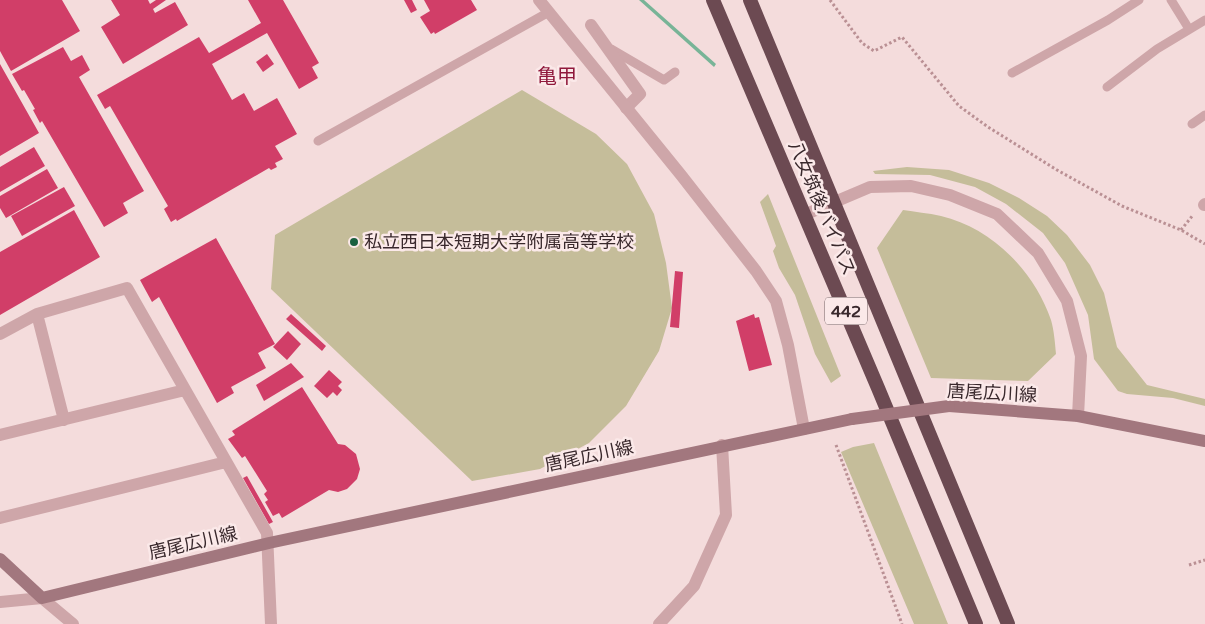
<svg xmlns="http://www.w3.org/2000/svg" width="1205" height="624" font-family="'Varela Round','Noto Sans JP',sans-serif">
	<rect width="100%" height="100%" fill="#f4dcdc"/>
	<path fill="#c5bd9a" d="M522 90 596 134 627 164 654 214 666 263 672 308 659 351 626 406 589 443 540 469 472 481 271 289 275 235Z
		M907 167 949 170 989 183 1019 198 1047 216 1067 235 1090 265 1104 293 1117 347 1147 385 1205 399V406L1173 398 1127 394 1118 391 1094 359 1088 315 1065 263 1043 233 1006 204 975 187 930 175 875 174 873 171Z
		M768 194 841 376 831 383 815 354 795 295 779 268 773 251 776 246 760 202Z
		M903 210C915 212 928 213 941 216 992 228 1034 271 1051 320 1054 330 1055 343 1056 354L1028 381 931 378 877 248Z
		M874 443 948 624H914L841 452 853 447Z"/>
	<path fill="#78b497" d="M639 0H644L716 64 714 67Z"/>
	<path fill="#d13e68" d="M0 0H62L80 31 11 71 0 51Z
		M111 0H148L150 4 156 0H166L153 9 155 13 175 2 188 25 123 64 101 27 120 15Z
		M248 0H283L319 63 312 67 318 78 299 89 267 33 212 64 232 100 244 93 254 111 277 98 297 134 275 146 283 159 275 163 277 167 271 170 269 168 177 221 176 219 171 222 164 209 168 206 110 106 105 109 97 95 199 37 209 53 261 23Z
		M404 0H412L417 10 411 13Z
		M424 0H471L477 10 435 34 434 32 431 34 420 17 430 11Z
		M63 47 71 61 82 55 90 70 79 77 144 191 123 203 128 213 104 227 42 121 40 123 33 110 35 109 24 90 22 91 12 74Z
		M267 54 274 64 263 72 256 62Z
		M0 64 39 133 0 156Z
		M34 147 45 166 0 192V167Z
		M47 169 58 188 6 218 0 208V196Z
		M64 187 75 206 22 236 11 216Z
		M74 210 100 257 0 315V252Z
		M216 238 275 344 258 353 266 368 231 387 234 393 217 403 159 297 152 302 140 280Z
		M675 271 683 272 679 328 670 327Z
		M291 314 326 346 322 351 286 319Z
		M754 314 755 318 759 317 772 365 749 371 736 321Z
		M288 331 301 344 287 360 273 347Z
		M291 363 304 377 264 401 256 385Z
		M329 370 342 382 338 386 342 390 337 396 333 392 327 398 314 386Z
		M302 387 338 444 345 445 356 454 360 469 357 479 347 489 338 492 329 490 282 518 279 513 273 516 265 502 268 500 264 494 267 491 245 456 242 458 228 439 235 435 232 431Z
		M247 476 273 522 269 524 243 478Z"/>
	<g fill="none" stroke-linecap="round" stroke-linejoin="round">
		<path stroke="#ba9094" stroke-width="3" stroke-dasharray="2.5 2.5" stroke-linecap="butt" d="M830 0 862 43 874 51 902 37 959 106 988 127 1057 170 1122 206 1181 230 1205 244
			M1181 230 1193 215
			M836 445 902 624
			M1189 565 1205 560"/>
		<path stroke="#cea6a9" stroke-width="9" d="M1171 0 1189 29
			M611 49 664 80 675 72
			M1012 73 1108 20 1139 0
			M1107 87 1157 49 1205 20
			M1192 124 1205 115
			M318 141 549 12"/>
		<path stroke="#cea6a9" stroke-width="12" d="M591 25 640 94 626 108
			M1204 205 1205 204
			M804 215 870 187 911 186 950 195 997 214 1038 253 1067 301 1081 356 1078 416
			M37 314 64 420
			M0 334 37 314 127 288 267 533 271 624
			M0 435 185 390
			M0 518 226 462
			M0 602 42 598 73 624
			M659 624 694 586 726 515 722 445"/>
		<path stroke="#cea6a9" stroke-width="12" d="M539 0 681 175 756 271 776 301 788 345 804 429"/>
		<path stroke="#a2777e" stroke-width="12" d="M949 406 1078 416 1205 441
			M0 559 42 598 269 543 852 419"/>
		<path stroke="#6c4a52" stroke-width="14" d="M713 0 878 388 976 624
			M750 0 1008 624"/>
		<path stroke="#a2777e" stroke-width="12" d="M852 419 949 406"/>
	</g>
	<circle fill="#195f3f" stroke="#fbe9e9" stroke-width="2" cx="354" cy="242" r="5"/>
	<g text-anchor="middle" stroke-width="5" stroke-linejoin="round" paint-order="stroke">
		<rect fill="#fbe9e9" stroke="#736265" stroke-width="1" x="825" y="297.5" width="42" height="27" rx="4"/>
		<g font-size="16" font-weight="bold" fill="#39282c">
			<text x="846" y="317">442</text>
		</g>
		<g font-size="18" fill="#39282c" stroke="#fbe9e9">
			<text transform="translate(822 208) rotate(67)" y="6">八女筑後バイパス</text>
			<text transform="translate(992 393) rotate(3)" y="6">唐尾広川線</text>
			<text transform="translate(589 456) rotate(-12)" y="6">唐尾広川線</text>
			<text transform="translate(193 543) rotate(-13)" y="6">唐尾広川線</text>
		</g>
		<g font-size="18" fill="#39282c" stroke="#fbe9e9" text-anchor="start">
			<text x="364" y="248">私立西日本短期大学附属高等学校</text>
		</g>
		<g font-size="20" fill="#90193c" stroke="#fbe9e9">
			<text x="557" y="83">亀甲</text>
		</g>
	</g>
</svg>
